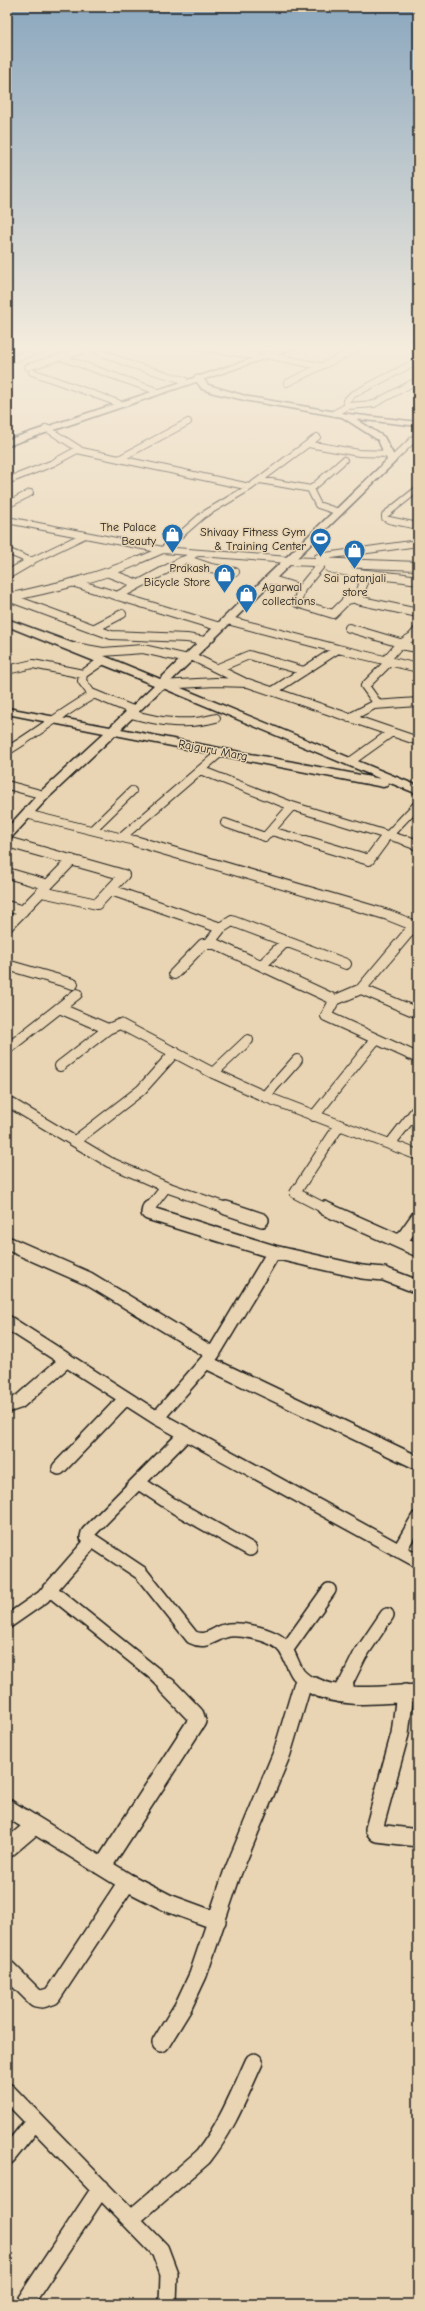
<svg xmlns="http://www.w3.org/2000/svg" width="425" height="2311" font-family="'Comic Neue',sans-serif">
	<rect width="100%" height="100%" fill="#e9d5b3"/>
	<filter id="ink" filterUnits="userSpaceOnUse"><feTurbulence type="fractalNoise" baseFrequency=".025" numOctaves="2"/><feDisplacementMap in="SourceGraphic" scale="8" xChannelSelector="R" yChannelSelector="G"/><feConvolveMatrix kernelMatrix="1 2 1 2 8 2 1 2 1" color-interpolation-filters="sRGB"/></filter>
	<g filter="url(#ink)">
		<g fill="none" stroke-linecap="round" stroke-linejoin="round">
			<defs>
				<path id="street-far4" d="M200 347 255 356
					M7 351 19 347
					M266 355 320 366
					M60 357 154 390
					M7 361 49 347
					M28 367 91 348 129 364 184 380
					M32 372 118 403
					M287 383 361 347
					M348 406 374 404 418 380
					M335 413 348 406 346 401 352 395 418 361
					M308 444 359 453 389 454
					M77 450 250 487
					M119 459 188 422
					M392 460 418 435
					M260 480 311 489 344 460
					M7 481 53 463 79 449 46 428
					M310 489 318 505 339 512
					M418 489 385 515V518L389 520 418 526
					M7 505 30 493
					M7 520 163 550 313 562
					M7 551 31 561 83 536
					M318 557 418 543
					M185 559 194 562
					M29 562 31 561
					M135 562 163 550 203 515 250 487 317 437
					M180 562 197 553"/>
				<path id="street-far3" d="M191 561 211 568 235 572
					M288 561 418 566
					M323 562 301 589 297 603 333 614 347 600 356 598
					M329 568C358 575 388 575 418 580
					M109 573 138 584
					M360 574 363 585 357 600 418 613
					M7 575 31 561
					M269 579 301 589
					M75 583 220 627
					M117 596 182 561
					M8 597 111 635 187 638 205 641
					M7 598C52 588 95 579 137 561
					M227 620 338 649
					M349 628 400 643
					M93 629 122 614
					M399 645 412 637 418 630
					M75 647 103 652 143 649 188 659
					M191 656 244 682
					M385 661 399 645 418 648
					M218 668 249 655 304 671
					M7 670 33 664 83 674 82 681 91 693 135 711
					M83 674 102 661
					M161 685 216 682 248 683 418 741
					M273 691 338 649 418 668
					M378 704 365 686 389 662
					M131 714C160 722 186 726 216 718
					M349 718 374 705 418 702
					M7 751C37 733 63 712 93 695
					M350 762 392 732
					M200 770 292 806 410 842
					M7 785 44 795
					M26 814 139 842
					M225 823 265 837 292 806
					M93 829 132 791
					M271 831 310 842
					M122 837 221 752
					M7 842H9
					M382 842 418 804"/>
				<path id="street-far2" d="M135 841 388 915 418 927
					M306 841 369 860 383 841
					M407 841 418 845
					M7 842 124 875 97 904 42 892
					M7 873 48 885
					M111 890 221 928
					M7 906 23 911
					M7 927 72 860
					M210 942 221 928 232 921 346 964
					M7 965 73 984
					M262 965 286 941
					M174 974 203 944H215L331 998 333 1003 326 1016 418 1058
					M361 989 414 926
					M333 1001 361 989 418 1013
					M59 1008 108 1029
					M7 1049 77 994
					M60 1066 108 1029 120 1024 213 1073 266 1097 418 1155
					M213 1073 248 1040
					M265 1096 297 1060
					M7 1101 109 1162 166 1187 229 1209
					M314 1116 375 1040
					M75 1141 141 1090 175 1052
					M390 1144 418 1108
					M149 1209 166 1187
					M326 1209 295 1193 339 1126"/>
				<path id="street-far1" d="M149 1208 148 1213 274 1252 362 1272 384 1274 418 1287
					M226 1208 262 1220
					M324 1208 418 1250
					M401 1241 418 1217
					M7 1243 89 1279 213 1354 157 1418
					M7 1322 157 1418 418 1561
					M213 1354 274 1252
					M206 1362 418 1463
					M7 1406 19 1402 67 1360
					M186 1434 88 1533 87 1537 141 1573 192 1637C207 1645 215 1632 229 1630 243 1629 262 1633 274 1639 289 1646 290 1662 298 1674 303 1680 309 1683 315 1687
					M59 1468 126 1398
					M139 1483 177 1508 250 1549
					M399 1551 418 1518
					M49 1589 155 1674 168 1687
					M7 1622 43 1597 92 1541
					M287 1649 329 1590
					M302 1687 304 1680
					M344 1687 360 1655 387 1615"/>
				<path id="street" d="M314 1686C344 1701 385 1694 418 1693
					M342 1692 345 1686
					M405 1693 400 1734 374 1829 377 1833 418 1838
					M7 1808 127 1882 168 1903 217 1921
					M7 1849 34 1826
					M103 1866 197 1721 195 1715 167 1686
					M7 1969 36 1998 42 1999 52 1996 127 1882
					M161 2043 183 2007 198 1975 232 1874 282 1753 302 1686
					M7 2092 160 2250 169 2274 168 2304
					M7 2156 35 2121
					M131 2219 203 2157C226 2128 239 2095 254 2062
					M24 2304 101 2188"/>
				<path id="secondary" d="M195 376H201L208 385 249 397 348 414 418 422V426L356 419 384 437 396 460 395 462 169 683 418 786V794L388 782 387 786 383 787 115 735 48 798 11 838 7 839V828L40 792 104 733 7 714V708L110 727 154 685 7 626V619L75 644 160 679 387 460 378 440 342 417 249 401 214 393 202 389 194 378ZM163 688 381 779 121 729Z"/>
				<path id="primary" d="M287 347H299L7 446V440Z"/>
			</defs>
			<use href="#street-far4" stroke="#1c1c1c" stroke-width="8"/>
			<use href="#street-far3" stroke="#1c1c1c" stroke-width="10"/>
			<use href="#street-far2" stroke="#1c1c1c" stroke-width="12"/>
			<use href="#street-far1" stroke="#1c1c1c" stroke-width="16"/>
			<use href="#street" stroke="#1c1c1c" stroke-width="20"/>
			<use href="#secondary" stroke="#1c1c1c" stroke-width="3"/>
			<use href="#primary" stroke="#1c1c1c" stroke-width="3"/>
			<use href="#street-far4" stroke="#e9d5b3" stroke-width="6"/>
			<use href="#street-far3" stroke="#e9d5b3" stroke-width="8"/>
			<use href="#street-far2" stroke="#e9d5b3" stroke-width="10"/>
			<use href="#street-far1" stroke="#e9d5b3" stroke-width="13"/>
			<use href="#street" stroke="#e9d5b3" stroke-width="17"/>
			<use href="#secondary" fill="#e9d5b3" fill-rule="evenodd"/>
			<use href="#primary" fill="#e9d5b3" fill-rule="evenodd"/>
		</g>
	</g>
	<linearGradient id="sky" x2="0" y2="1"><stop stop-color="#8ba7be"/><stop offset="0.52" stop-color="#f5ecdd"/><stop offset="1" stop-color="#f5ecdd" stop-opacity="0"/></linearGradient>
	<rect width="425" height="670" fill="url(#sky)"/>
	<defs>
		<symbol id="shop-pin" viewBox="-11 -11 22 30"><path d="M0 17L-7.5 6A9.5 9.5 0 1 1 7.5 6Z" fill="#1f6fb2" stroke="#e9d5b3"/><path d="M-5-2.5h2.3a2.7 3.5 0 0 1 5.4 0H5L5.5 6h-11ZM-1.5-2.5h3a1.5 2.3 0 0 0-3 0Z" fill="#fff"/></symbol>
		<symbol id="stadium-pin" viewBox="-11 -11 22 30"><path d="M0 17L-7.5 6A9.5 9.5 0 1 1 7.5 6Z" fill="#1f6fb2" stroke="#e9d5b3"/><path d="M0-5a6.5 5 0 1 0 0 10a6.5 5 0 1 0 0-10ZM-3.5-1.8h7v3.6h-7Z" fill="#fff"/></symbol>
	</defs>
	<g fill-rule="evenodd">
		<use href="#shop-pin" x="160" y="522" width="25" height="34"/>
		<use href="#stadium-pin" x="308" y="526" width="25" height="34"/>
		<use href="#shop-pin" x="342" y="538" width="25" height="34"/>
		<use href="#shop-pin" x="212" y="562" width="25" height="34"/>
		<use href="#shop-pin" x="234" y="582" width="25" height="34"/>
	</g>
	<g text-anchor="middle" stroke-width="3" stroke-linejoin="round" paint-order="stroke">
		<g font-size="12" fill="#1c1c1c" stroke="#e9d5b3" text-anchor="end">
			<text x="156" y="531">The Palace<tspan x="156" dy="14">Beauty</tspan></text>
			<text x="306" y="536">Shivaay Fitness Gym<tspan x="306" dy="14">&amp; Training Center</tspan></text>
			<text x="210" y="572">Prakash<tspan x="210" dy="14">Bicycle Store</tspan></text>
			<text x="355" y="582" text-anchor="middle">Sai patanjali<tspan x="355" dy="14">store</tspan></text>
			<text x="262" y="591" text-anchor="start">Agarwal<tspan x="262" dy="14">collections</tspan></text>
		</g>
		<g font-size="12" fill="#1c1c1c" stroke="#e9d5b3">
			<text transform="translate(213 750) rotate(11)" y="4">Rajguru Marg</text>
		</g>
	</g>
	<rect width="425" height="2311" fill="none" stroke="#e9d5b3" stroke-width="24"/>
	<rect x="12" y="12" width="401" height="2287" fill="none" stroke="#1c1c1c" stroke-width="1.5" filter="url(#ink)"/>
</svg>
